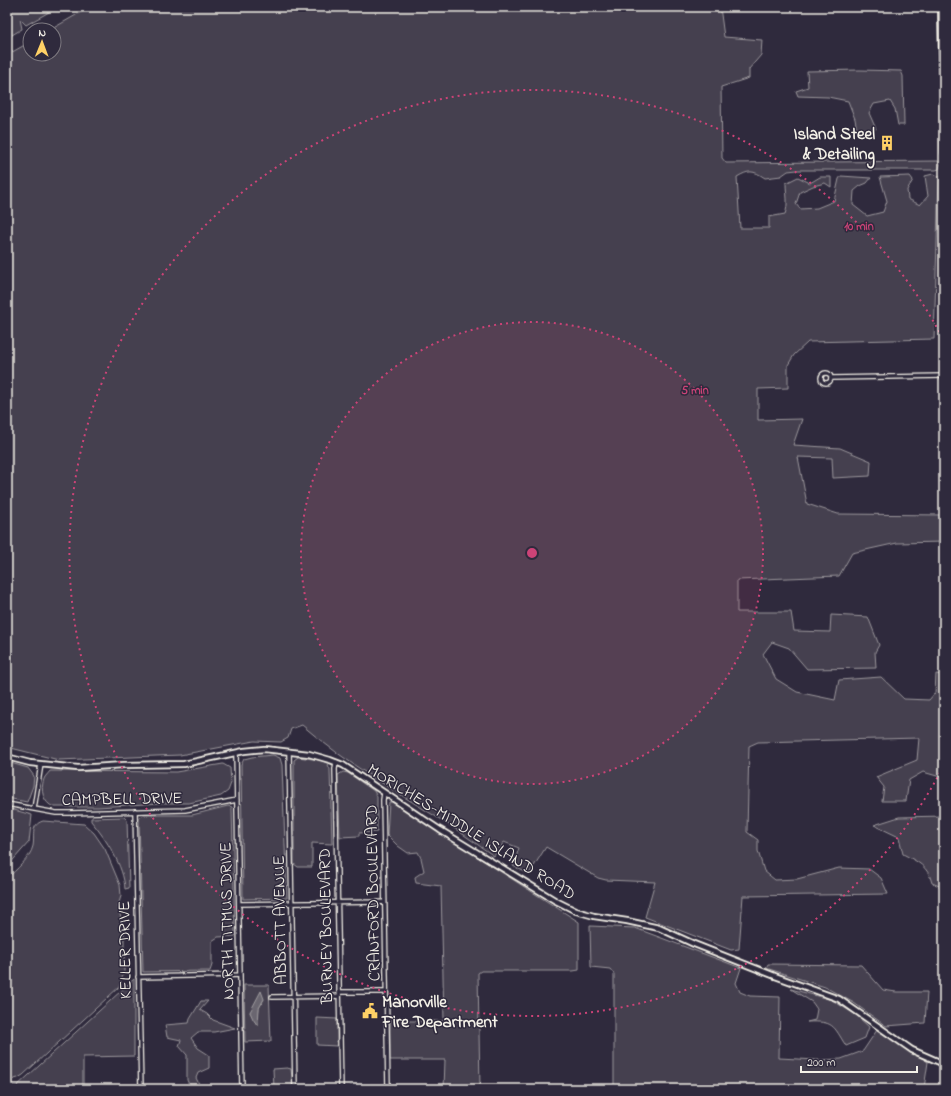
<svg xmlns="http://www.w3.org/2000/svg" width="951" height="1096" font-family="'Indie Flower',sans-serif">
	<rect width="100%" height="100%" fill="#2f2a3d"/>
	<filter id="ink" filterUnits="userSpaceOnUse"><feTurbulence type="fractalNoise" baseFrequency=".025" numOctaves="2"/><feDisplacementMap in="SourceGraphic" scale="8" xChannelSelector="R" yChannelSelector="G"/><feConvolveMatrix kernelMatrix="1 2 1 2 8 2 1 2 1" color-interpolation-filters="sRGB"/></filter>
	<g filter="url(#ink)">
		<path fill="#454050" stroke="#9c989c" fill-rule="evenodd" d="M7 7H58L26 25 20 19 22 29 7 38Z
			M90 7H720L724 37 762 40 761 55 749 69V78L721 87 722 158 726 163 938 161 940 164 939 169 936 170H797L788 171 781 176 765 178C753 170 749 170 737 177L740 228H769V217L785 214C789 204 786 194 786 183L798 177 810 183 820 177H831V187L825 183 813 186 800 192 796 204 800 209 817 208 834 201 839 179 841 176 871 178 867 183 860 186 854 191 853 205 867 216 883 212 887 201 880 177 910 176 913 180 907 190 908 199 920 205 928 196 925 176 933 174 939 176 934 339 808 342 794 355 788 365V388L758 389V420L802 419 793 445 840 448 871 461 870 476 833 478 832 458 798 457 807 504 838 514 944 515V542L897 543 852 553 839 576 737 580V612H791L794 631 830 632 831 615 868 617 879 645 875 652 876 668 807 669 789 648 772 642 763 654 776 679 797 692 835 700 839 680 881 677 904 699 929 700 935 693 936 674 944 675V778L923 772 909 780 906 801H882L884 787 876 777 917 760 919 738 758 742 749 746 747 832 758 840V851L764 871 775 880 797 879 839 868 869 869 881 878 888 894 743 896 739 949 731 950 645 917 655 882 606 880 598 878 546 847 529 874 513 866 519 848 504 842 494 856C479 846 466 836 451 826 400 794 348 765 302 725L291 729 288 738 281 742 254 741 180 755 59 760 7 747V55L30 42V54H54V30H50Z
			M860 70 901 71 903 76 904 125H898L895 109 890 101 874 104 869 113 876 129 868 131 857 130 855 119 848 101 828 97 798 96 796 91 808 87 807 71Z
			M273 755 280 758 282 765 287 898 243 899 241 765 244 759 252 757Z
			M298 757 320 760 327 763 330 769 332 844 312 843V867H298L294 864V760Z
			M7 762 28 768 34 776 33 786 27 802 7 798Z
			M223 764 230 768 231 783 228 791 221 796 189 803H161L98 807H54C43 803 40 790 44 779 45 776 48 774 50 771L176 772Z
			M343 772 348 773 374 791 377 797V832L359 833V836L340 837 338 775Z
			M389 802H392L579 922V970L573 971H481L478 973 480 1089H444L445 1060H390V1021H444L441 886 416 883 415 877 424 871 421 858 418 852 408 853 398 846 387 835Z
			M228 806 232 807 235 936 218 937 212 941V965L210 971 143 972 139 817 144 815H192Z
			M7 808 32 815 29 842 7 867Z
			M944 816V888L932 883C928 866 918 862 903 854L899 837 874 825 899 817Z
			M124 817 127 820 129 888 125 889C124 866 106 839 91 821V818Z
			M43 821 84 824 94 833 105 849 120 885 121 896 118 906 124 931V971L119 987 23 1075 18 1078 7 1081V879C16 869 30 859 33 846 35 835 30 825 43 821Z
			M590 926 635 928 741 968 736 983 740 992 750 996 780 997 779 1058 817 1060 841 1059 863 1051 877 1030 928 1062 924 1088 847 1089H614V974L610 969 591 967Z
			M768 964 861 965 883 990 896 992H927L925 1023 886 1026 854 1003 825 987 766 968Z
			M134 979V1056L83 1057V1089H7V1087L17 1086Z
			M244 985H269L271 1041 245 1042ZM264 999 259 1008 257 1025 250 1012 254 1007Z
			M791 989 832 1000 856 1015 869 1027 865 1038 846 1046C833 1025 834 1021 807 1022L815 1020 817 1009 812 1002Z
			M201 1001H208L200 1010 207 1014 213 1020 235 1028 214 1032H198L191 1038 198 1048 209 1055V1068L198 1073 196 1078 201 1088 204 1089H191L187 1080V1055L179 1046 181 1040 167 1037 165 1025 189 1023 190 1019Z
			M317 1018 337 1019V1046L317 1045Z
			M287 1068 291 1069 293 1087 291 1088H274L273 1069Z"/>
		<path fill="#6a6670" stroke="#a19ea0" d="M261 991 264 999 259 1008 258 1026 253 1019 250 1012Z"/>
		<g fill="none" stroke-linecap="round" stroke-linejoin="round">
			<defs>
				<path id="street" d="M821 378a5 5 0 1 1 10 0a5 5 0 1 1-10 0Z
					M831 378 944 376
					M289 751 295 1089
					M236 753 242 1089
					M336 762 335 769 341 1089
					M384 793 383 800 388 1089
					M7 804 56 813H69L185 810 237 800
					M34 809 41 764
					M135 811 141 1089
					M239 904 384 902
					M138 977 240 975
					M339 992H386
					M272 997 339 996
					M352 1089H388"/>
				<path id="secondary" d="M941 7 944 152
					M7 757 30 763 78 768 124 765 184 764 244 751 264 749 309 754 330 760 343 765 440 830 556 901 576 911 594 916 627 921 659 928 694 944 775 976 839 999 912 1050 944 1064"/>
			</defs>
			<use href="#street" stroke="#f4f1e8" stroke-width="6"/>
			<use href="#secondary" stroke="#f4f1e8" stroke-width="8"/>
			<use href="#street" stroke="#2f2a3d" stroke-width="3.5"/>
			<use href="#secondary" stroke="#2f2a3d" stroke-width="4.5"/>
		</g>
	</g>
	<circle cx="532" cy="553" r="231" fill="#cc4377" fill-opacity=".12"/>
	<g fill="none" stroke="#cc4377" stroke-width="2" stroke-dasharray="2 4">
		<circle cx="532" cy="553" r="231"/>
		<path d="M943 767A463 463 0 1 1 943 339"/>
	</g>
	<defs>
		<symbol id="building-bare" viewBox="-9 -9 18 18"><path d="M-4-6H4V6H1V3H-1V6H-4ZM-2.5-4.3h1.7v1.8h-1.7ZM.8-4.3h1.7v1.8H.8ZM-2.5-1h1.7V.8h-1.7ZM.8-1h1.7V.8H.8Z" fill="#ffd166" stroke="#2f2a3d" stroke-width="2.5" paint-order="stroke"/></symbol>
		<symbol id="civic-bare" viewBox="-9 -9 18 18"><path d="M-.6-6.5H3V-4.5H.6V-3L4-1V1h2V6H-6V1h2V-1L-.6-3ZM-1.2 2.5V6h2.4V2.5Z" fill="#ffd166" stroke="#2f2a3d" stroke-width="2.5" paint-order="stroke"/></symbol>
	</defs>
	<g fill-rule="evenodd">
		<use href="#building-bare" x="876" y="132" width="22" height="22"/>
		<use href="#civic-bare" x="359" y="1000" width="22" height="22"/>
	</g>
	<g text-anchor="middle" stroke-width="3" stroke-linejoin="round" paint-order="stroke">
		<g font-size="17" font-weight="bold" fill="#f4f1e8" stroke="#2f2a3d" text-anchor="end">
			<text x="875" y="139">Island Steel<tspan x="875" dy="20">&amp; Detailing</tspan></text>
			<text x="382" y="1007" text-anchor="start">Manorville<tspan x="382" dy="20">Fire Department</tspan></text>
		</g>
		<g font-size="17" fill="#f4f1e8" stroke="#2f2a3d">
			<text transform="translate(122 798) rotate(-1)" y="6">CAMPBELL DRIVE</text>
			<text transform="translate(472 831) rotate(32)" y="6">MORICHES-MIDDLE ISLAND ROAD</text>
			<text transform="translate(372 893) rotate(-91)" y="6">CRANFORD BOULEVARD</text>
			<text transform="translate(279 920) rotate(-91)" y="6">ABBOTT AVENUE</text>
			<text transform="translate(226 921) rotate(-91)" y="6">NORTH TITMUS DRIVE</text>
			<text transform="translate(325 926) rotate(-91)" y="6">BURNEY BOULEVARD</text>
			<text transform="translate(124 950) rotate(-91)" y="6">KELLER DRIVE</text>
		</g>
	</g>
	<circle cx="532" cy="553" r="6" fill="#cc4377" stroke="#2f2a3d" stroke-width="2"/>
	<g font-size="12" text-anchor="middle" font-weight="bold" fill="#cc4377" stroke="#2f2a3d" stroke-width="3" stroke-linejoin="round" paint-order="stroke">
		<text x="859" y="230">10 min</text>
		<text x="695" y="394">5 min</text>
	</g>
	<rect width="951" height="1096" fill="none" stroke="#2f2a3d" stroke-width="24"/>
	<rect x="12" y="12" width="927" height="1072" fill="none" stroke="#f4f1e8" stroke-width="1.5" filter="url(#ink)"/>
	<g transform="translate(42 42) rotate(1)"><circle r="19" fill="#2f2a3d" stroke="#7e7a81"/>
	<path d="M0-3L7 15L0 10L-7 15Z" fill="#ffd166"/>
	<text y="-6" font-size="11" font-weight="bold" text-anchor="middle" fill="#f4f1e8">N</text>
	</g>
	<path d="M801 1066v6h116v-6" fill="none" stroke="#f4f1e8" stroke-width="2"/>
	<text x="807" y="1066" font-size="12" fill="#f4f1e8" stroke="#2f2a3d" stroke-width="3" paint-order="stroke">200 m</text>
</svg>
